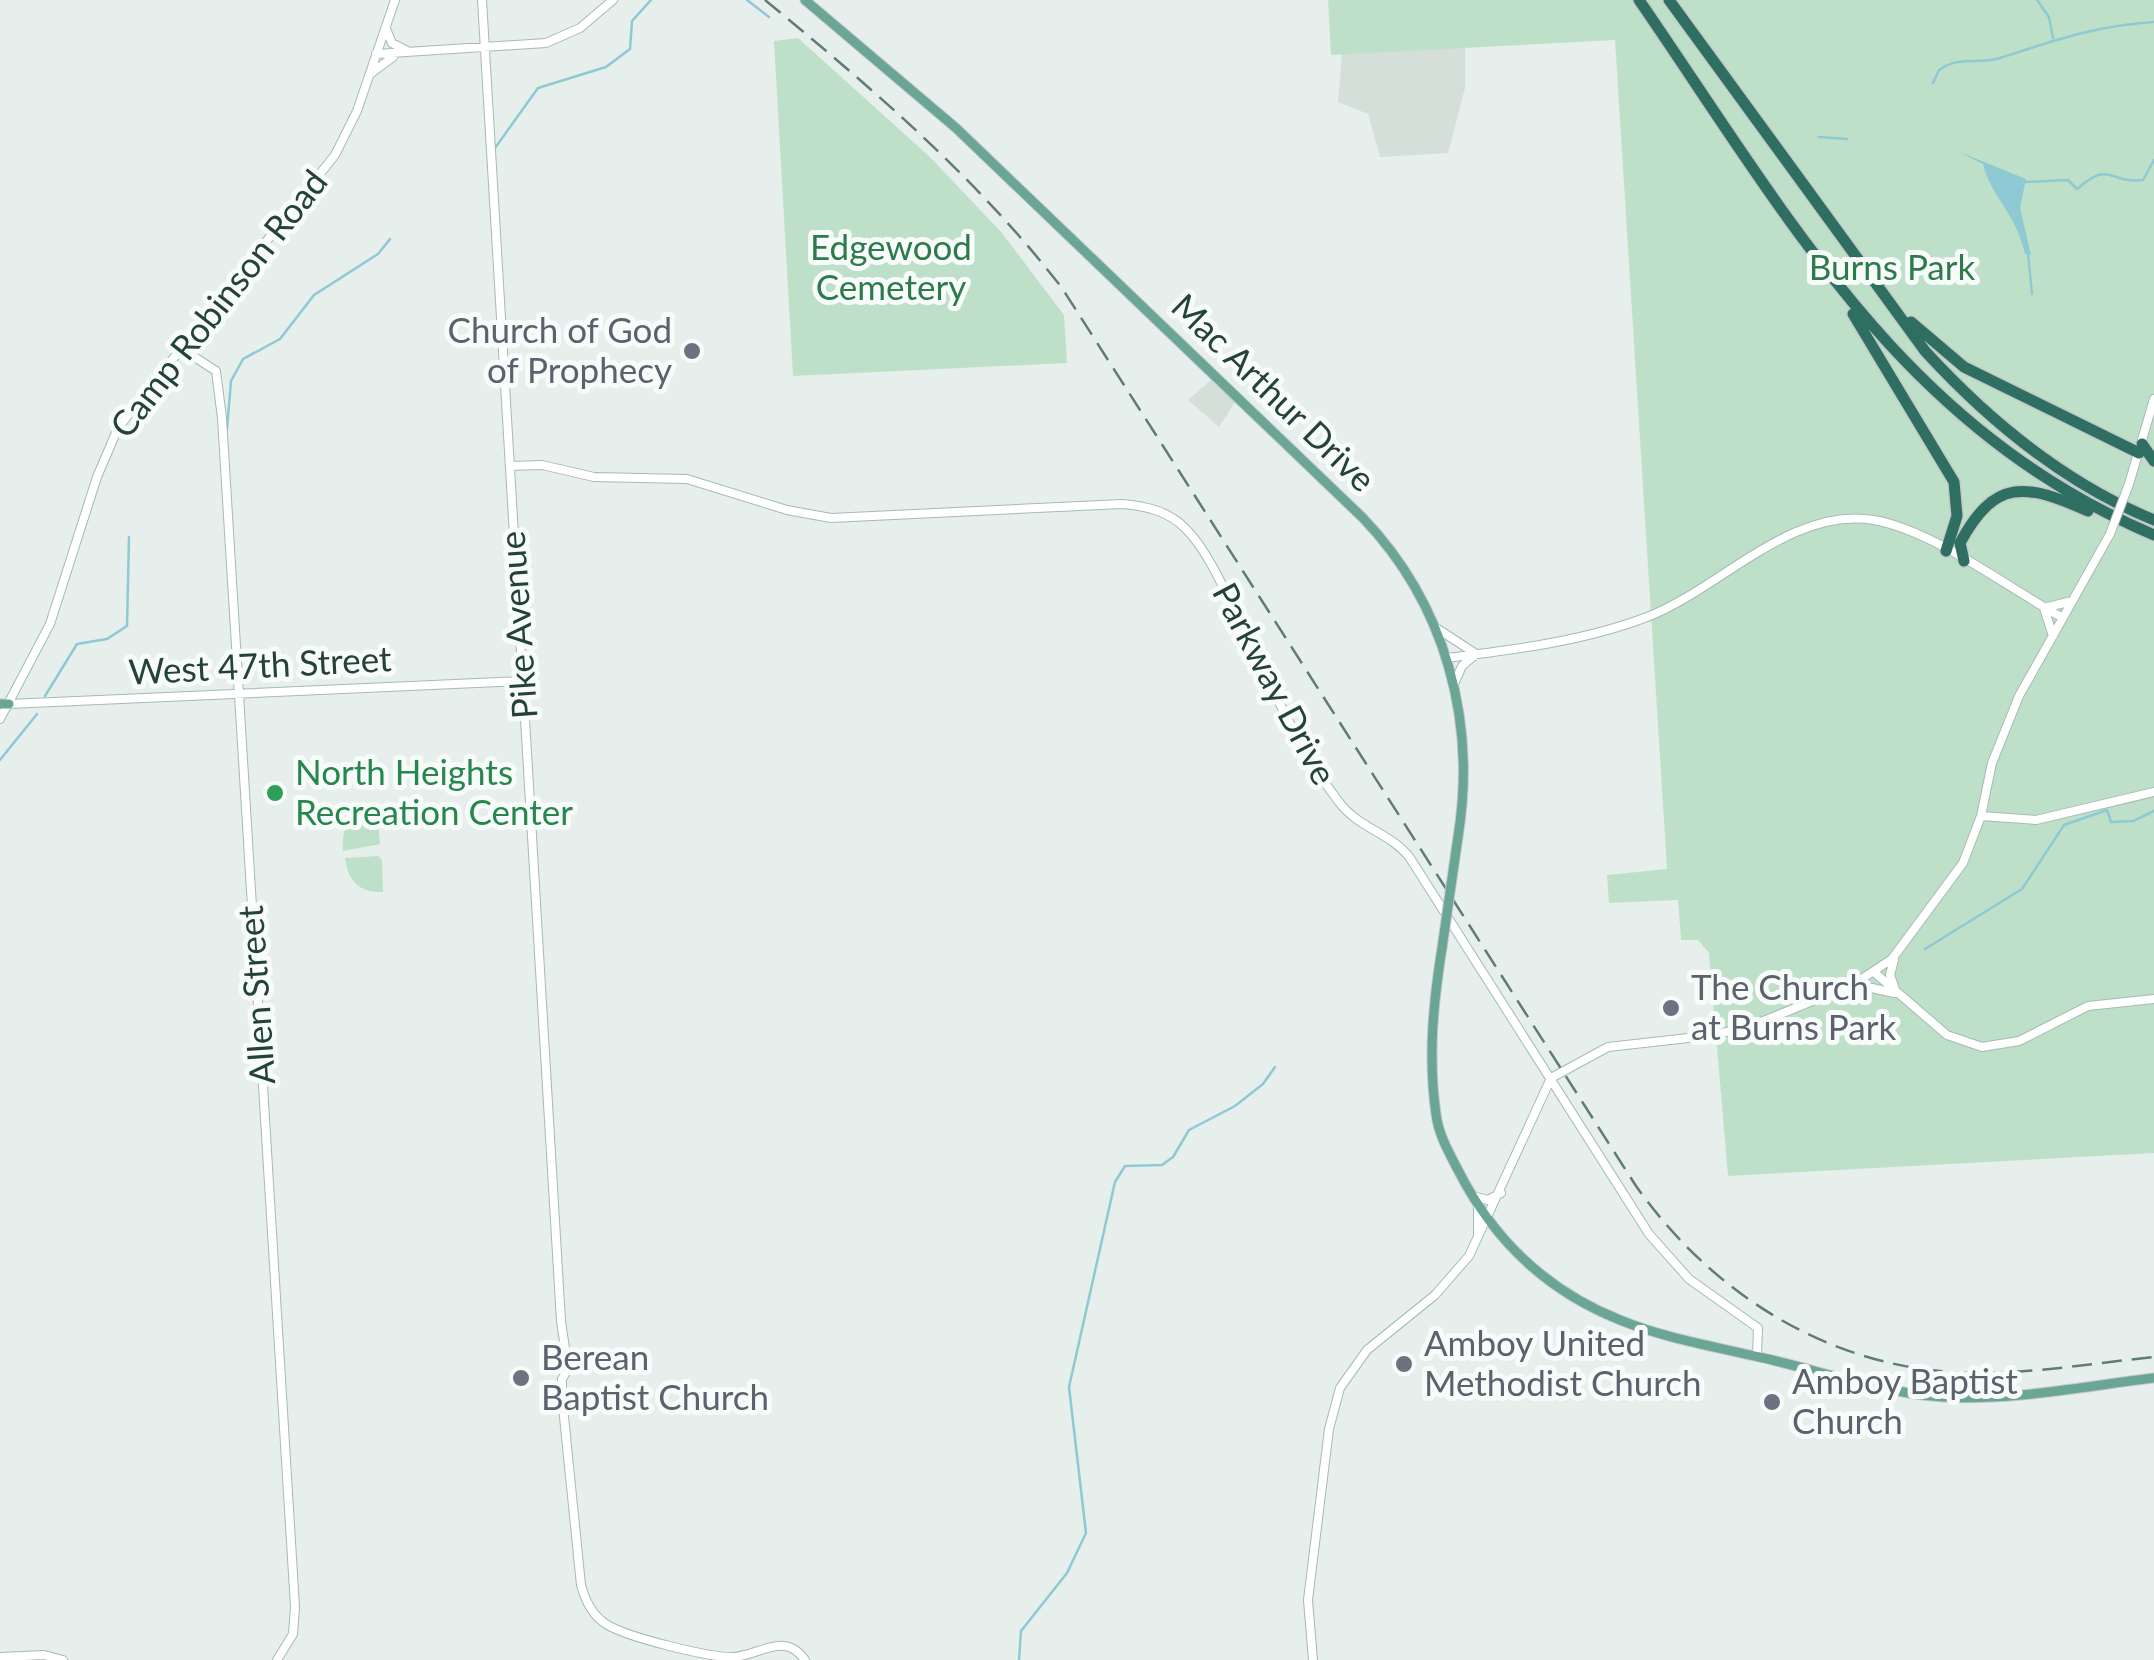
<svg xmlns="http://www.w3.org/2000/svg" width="2154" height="1660" font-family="Lato,sans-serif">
	<rect width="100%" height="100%" fill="#e6efeb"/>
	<path fill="#d4dfda" d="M1343 43H1465V88L1448 153 1380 157 1368 114 1338 102Z
		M1211 380 1235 402 1219 427 1188 400Z"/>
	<path fill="#bfe0c8" d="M1328 0H2154V1153L1728 1176 1709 953 1698 940H1681L1678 900 1609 903 1607 875 1667 869 1615 40 1331 55Z
		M798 38 930 157 1002 233 1064 315 1067 363 793 376 774 41Z
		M377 809 380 844 343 851C341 825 352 811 377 809Z
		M378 856 382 860 383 892C359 893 348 881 345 858Z"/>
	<path fill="#8ec9d4" d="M1957 151 2026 179 2020 208 2031 255 2025 254C2016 213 1991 197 1983 164Z"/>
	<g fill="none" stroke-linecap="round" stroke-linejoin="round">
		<path stroke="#8ec9d4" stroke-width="2.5" d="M747 0 769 17
			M2037 0 2049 17 2053 38
			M1933 83 1939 70C1960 55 1979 65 2000 58 2053 41 2098 25 2154 22
			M1819 137 1847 139
			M495 148 538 88 606 67 630 49 632 21 651 0
			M2025 182 2068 180 2077 189C2112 159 2107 184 2143 180L2154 160
			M2028 254 2032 294
			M227 429 231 381 243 359 280 339 314 295 378 254 390 239
			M45 696 77 644 107 639 127 626 129 537
			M0 760 37 714
			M1925 949 2022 889 2064 825 2107 810 2111 822 2133 821 2154 811
			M1019 1660 1021 1631 1067 1573 1086 1533 1069 1387 1115 1182 1125 1166 1162 1165 1173 1157 1189 1130 1235 1106 1263 1084 1275 1067"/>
		<defs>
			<path id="secondary" d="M482 0 561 1321 568 1369 562 1379V1397L581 1585C585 1600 592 1615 606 1624 626 1637 710 1658 734 1657 761 1655 784 1631 805 1660
				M386 29 392 43 409 52
				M376 54 546 43 580 28 613 0
				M370 74 393 57
				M179 347 216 371 222 418 295 1607 293 1634 277 1660
				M510 466 542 465 594 477 687 479 787 510 831 518 1122 504C1146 506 1168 511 1185 528 1207 550 1222 585 1236 613 1268 677 1295 745 1339 802 1358 828 1391 833 1410 858L1649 1234 1689 1279 1758 1328 1757 1356
				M2129 484 2154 399
				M1438 629 1476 654 1462 666 1454 684
				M2053 636 2044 608 2072 601
				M1446 658C1512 650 1585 641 1647 617 1720 589 1791 506 1874 520 1935 531 2008 588 2063 618
				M9 704 523 681
				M0 719 50 624 97 477 118 428 335 155 357 111 395 0
				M1981 816 2036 820 2154 792
				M1894 960 1890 975 1895 989
				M1875 973 1947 1035 1982 1047 2019 1041 2088 1006 2154 999
				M1849 990 1872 988 1894 993
				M1472 1196 1488 1200 1501 1193
				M1478 1236V1206
				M0 1657 44 1655 63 1660
				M1313 1660 1308 1600 1329 1429 1340 1388 1367 1350 1435 1295 1469 1256 1551 1078 1608 1047 1715 1035 1756 1024 1854 984 1892 959 1963 863 1981 816 1992 763 2019 696 2110 534"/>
			<path id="primary" d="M805 0 956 128 1363 518C1445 604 1477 720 1458 837
				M0 704H9
				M1442 948C1433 1004 1428 1058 1436 1114 1438 1133 1449 1153 1458 1170 1493 1239 1547 1291 1620 1320 1664 1338 1712 1346 1759 1357 1818 1370 1882 1393 1943 1397 2013 1401 2085 1386 2154 1378"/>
			<path id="highway" d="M1639 0C1787 215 1901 427 2154 535
				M1669 0 1925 351C1990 422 2064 483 2154 520
				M1853 314 1954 482 1957 516 1946 551
				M1911 322 1964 367 2139 453
				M2142 444 2154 461
				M1964 561 1960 543C1995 478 2025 483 2088 511"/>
		</defs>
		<use href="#secondary" stroke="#a4bbb3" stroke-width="10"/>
		<use href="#primary" stroke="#c2cac8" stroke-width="11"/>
		<use href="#highway" stroke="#c2cac8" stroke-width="14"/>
		<use href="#secondary" stroke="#fff" stroke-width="8"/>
		<use href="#primary" stroke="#6aa596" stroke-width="9"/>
		<use href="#highway" stroke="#2f6f62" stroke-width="11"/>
		<path stroke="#5f7d75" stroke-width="2.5" stroke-dasharray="20 10" stroke-linecap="butt" d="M765 0C873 89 976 177 1062 288L1636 1186C1714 1296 1832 1370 1971 1373 2032 1374 2093 1363 2154 1357"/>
		<defs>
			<path id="secondary-bridge" d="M2110 534 2129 484"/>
			<path id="primary-bridge" d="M1442 948 1458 837"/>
		</defs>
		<use href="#secondary-bridge" stroke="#a4bbb3" stroke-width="10" stroke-linecap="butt"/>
		<use href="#primary-bridge" stroke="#c2cac8" stroke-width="11" stroke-linecap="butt"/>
		<use href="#secondary-bridge" stroke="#fff" stroke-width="8"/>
		<use href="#primary-bridge" stroke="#6aa596" stroke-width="9"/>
	</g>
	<g fill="#6b7280" stroke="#f7fbf9" stroke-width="4">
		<circle cx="692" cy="351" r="10"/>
		<circle cx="1671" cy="1008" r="10"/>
		<circle cx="1404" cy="1364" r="10"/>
		<circle cx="521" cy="1378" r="10"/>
		<circle cx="1772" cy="1402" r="10"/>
	</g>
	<circle fill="#2e9e5b" stroke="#f7fbf9" stroke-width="4" cx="275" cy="793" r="10"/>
	<g text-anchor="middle" stroke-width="10" stroke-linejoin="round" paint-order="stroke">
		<g font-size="35" fill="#2d7a4b" stroke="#f7fbf9">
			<text x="891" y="260">Edgewood<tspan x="891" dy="40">Cemetery</tspan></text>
			<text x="1892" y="280">Burns Park</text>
		</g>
		<g font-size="35" fill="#24423a" stroke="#f7fbf9">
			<text transform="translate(219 304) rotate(-52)" y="12">Camp Robinson Road</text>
			<text transform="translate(1273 393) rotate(44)" y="12">Mac Arthur Drive</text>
			<text transform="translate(519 625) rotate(-94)" y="12">Pike Avenue</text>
			<text transform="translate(260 666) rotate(-3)" y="12">West 47th Street</text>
			<text transform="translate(1274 684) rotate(62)" y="12">Parkway Drive</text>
			<text transform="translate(257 995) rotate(-94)" y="12">Allen Street</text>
		</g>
		<g font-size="35" fill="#5b616d" stroke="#f7fbf9" text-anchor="start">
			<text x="672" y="343" text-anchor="end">Church of God<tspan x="672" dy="40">of Prophecy</tspan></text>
			<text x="1691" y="1000">The Church<tspan x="1691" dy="40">at Burns Park</tspan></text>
			<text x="1424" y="1356">Amboy United<tspan x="1424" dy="40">Methodist Church</tspan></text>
			<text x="541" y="1370">Berean<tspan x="541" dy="40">Baptist Church</tspan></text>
			<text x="1792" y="1394">Amboy Baptist<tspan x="1792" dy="40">Church</tspan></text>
		</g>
		<g font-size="35" fill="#27864d" stroke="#f7fbf9" text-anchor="start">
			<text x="295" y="785">North Heights<tspan x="295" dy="40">Recreation Center</tspan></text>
		</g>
	</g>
</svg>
